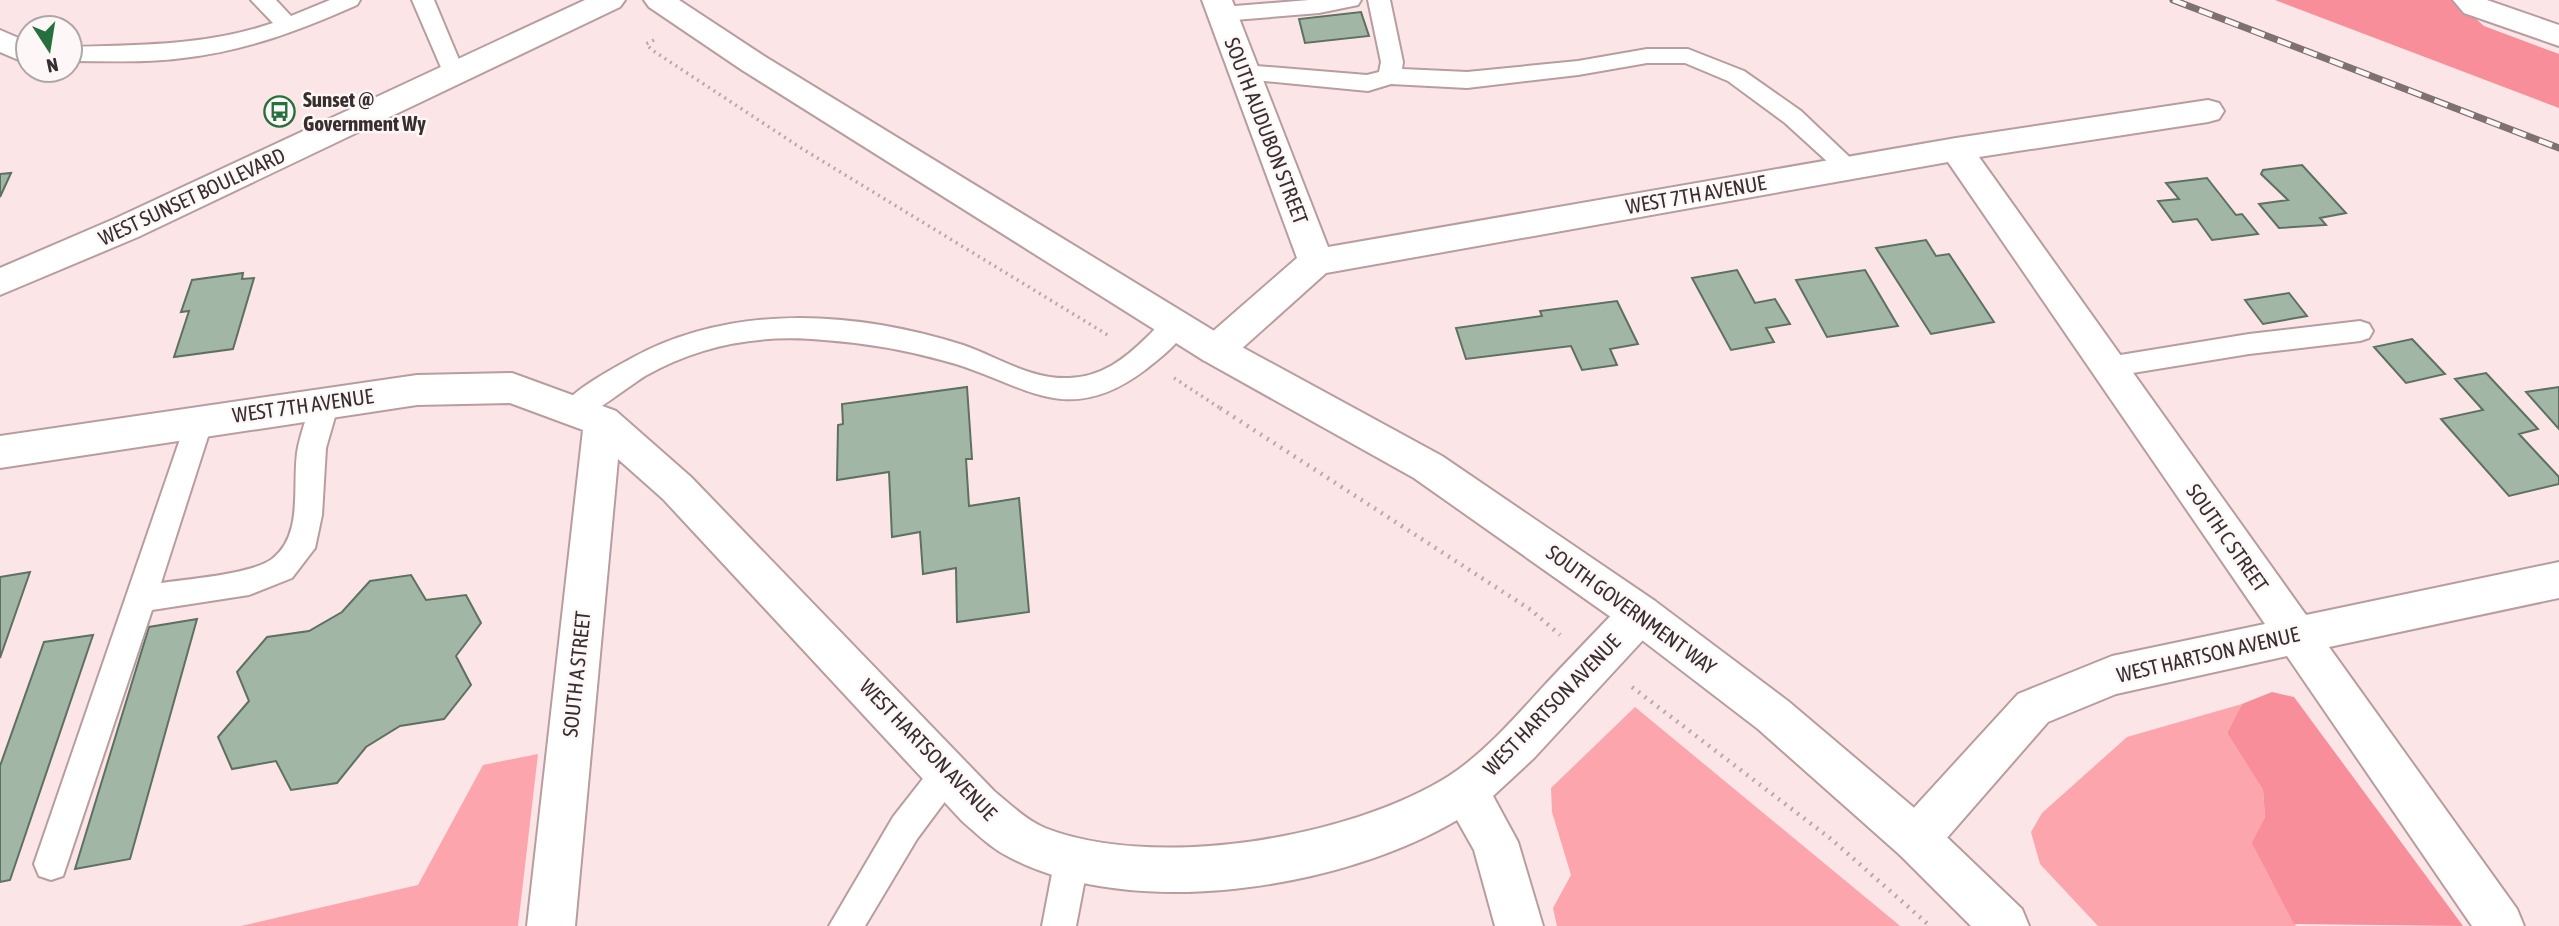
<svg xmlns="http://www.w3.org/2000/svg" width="2559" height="926" font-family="'Asap Condensed',sans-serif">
	<rect width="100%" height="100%" fill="#fce5e6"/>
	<path fill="#fda5ad" d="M2242 704 2227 733 2263 790 2265 817 2253 843 2296 926H2098L2040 864 2031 832 2042 813 2127 737Z
		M1635 707 1899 925 1900 926H1557L1553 908 1571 875 1552 812 1551 788Z
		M538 754 518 926H241L418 885 483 765Z"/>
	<path fill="#f78e99" d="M2275 0H2454L2484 26 2559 54V108Z
		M2272 692 2294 697 2463 926 2294 924 2252 843 2265 817 2263 790 2227 733 2242 704Z"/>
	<path fill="#a2b6a6" stroke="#5d7061" stroke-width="2" d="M1361 12 1369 36 1305 43 1299 19Z
		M2302 165 2346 213 2320 218 2326 225 2279 228 2259 204 2288 200 2261 174 2263 170Z
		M11 173 0 197V174Z
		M2207 178 2236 215 2242 214 2258 234 2212 240 2197 219 2173 222 2158 201 2179 199 2166 183Z
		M1926 240 1936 256 1949 254 1994 322 1931 334 1876 248Z
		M1737 270 1755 303 1775 299 1790 324 1766 328 1774 342 1731 350 1692 278Z
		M1865 270 1898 326 1827 337 1796 280Z
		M243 273 242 279 254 278 233 349 174 357 189 311 181 312 192 280Z
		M2289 293 2307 316 2263 324 2245 300Z
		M1617 301 1638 344 1610 349 1617 365 1582 370 1571 346 1466 359 1456 328 1542 316 1540 311Z
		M2412 339 2445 374 2406 383 2374 347Z
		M2486 373 2538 429 2519 434 2559 477V484L2509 496 2441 419 2483 410 2455 379Z
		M967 387 972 459H966L969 506 1019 498 1029 612 957 622 956 568 923 574 920 532 892 537 889 472 837 480 838 425 843 424 842 404Z
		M2559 387V429L2526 392Z
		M30 572 0 658V577Z
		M411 575 426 600 466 595 481 623 456 656 471 685 444 719 400 726 366 747 337 783 291 790 276 761 232 769 218 737 249 701 237 672 267 637 309 631 342 612 370 581Z
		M197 619 130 859 75 869 149 627Z
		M93 635 10 880 0 882V766L44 642Z"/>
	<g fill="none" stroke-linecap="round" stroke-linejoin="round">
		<defs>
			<path id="service" d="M251 0H276L291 16 330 0H360L357 5C301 30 245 51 183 58 146 63 108 61 70 61V47C140 45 206 46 273 23Z
				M412 0H434L465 74 462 79 454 81 446 79Z
				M1309 0H1361L1358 5 1319 13 1222 21 1214 19 1211 14 1214 9 1222 7Z
				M1368 0H1390L1403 62 1402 69 1467 72 1578 61 1647 49H1688L1744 71 1801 111 1861 168 1857 174 1849 176 1841 174 1785 123 1728 81 1685 63H1647L1578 75 1467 88 1391 84 1368 91 1244 79 1236 77 1233 72 1236 67 1244 65 1367 75 1379 72 1381 62Z
				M1176 315 1185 318 1189 325C1180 343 1160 358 1145 370 1064 431 1022 381 945 361 906 350 865 343 824 340 761 334 701 344 645 376 632 384 584 421 573 422 572 422 565 419 563 419L559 411C570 391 612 369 632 358 733 303 855 311 963 345 998 357 1031 380 1069 378 1101 377 1125 359 1147 337 1156 328 1164 319 1176 315Z
				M2360 321 2369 324 2373 331 2369 338 2360 341 2249 354 2108 377 2099 374 2095 367 2099 360 2108 357 2249 334Z
				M325 392 335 395 339 403 326 448 322 515 315 548 292 578 249 595 152 610 63 876 51 880 39 876 34 864 189 413 199 410 209 413 213 421 161 583C188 579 252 574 272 559 305 534 291 482 298 447 302 430 308 411 315 395Z
				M947 758 958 762 963 773 958 784 917 839 865 926H829L893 817 936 762Z
				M1072 842 1084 846 1089 858 1076 926H1042L1055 858 1060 846Z"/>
			<path id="minor" d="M1202 0H1232L1328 247 1956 138 2208 100 2219 103 2224 111 2219 119 2208 122 1979 157 2306 615 2559 562V598L2329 647 2517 909 2524 926H2472L2287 656 2116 694 2048 722 1932 855 1916 861 1900 855 1893 839 1900 823 2018 694 2112 656 2265 624 1948 162 1326 273 1229 360 1216 364 1203 360 1198 350 1203 340 1297 258Z
				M2453 0H2487L2559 25V46L2464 13Z
				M0 30 28 42V64L0 52Z
				M512 373 616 411 691 477 994 791C1010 804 1026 820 1045 828 1155 871 1351 838 1449 776 1484 753 1513 720 1541 689 1569 659 1597 630 1625 601L1640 596 1655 601 1661 614 1655 627 1534 758 1493 796 1518 842 1543 926H1495L1474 850 1457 820C1341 889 1132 922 1009 857 991 848 977 834 962 821L663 499 618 459 575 926H527L583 430 510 403 417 405 0 468V436L417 375Z"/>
			<path id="primary" d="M585 0H625L620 7 138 237 0 295V268L114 219Z
				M644 0H679L764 56 1229 340 1442 456 1655 601 1788 701 1932 823 2022 909 2029 926H1971L1900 855 1758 729 1625 627 1414 478 1203 360 742 70 649 7Z"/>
		</defs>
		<use href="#service" stroke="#b89d9f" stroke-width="4"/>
		<use href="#minor" stroke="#b89d9f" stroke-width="4"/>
		<use href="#primary" stroke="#b89d9f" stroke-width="4"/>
		<path stroke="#bca8a9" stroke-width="3.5" stroke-dasharray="2 4.5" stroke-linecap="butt" d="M654 40 646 44 652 50 801 148 1111 337
			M1174 378 1223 410"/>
		<path stroke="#bca8a9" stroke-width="4.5" stroke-dasharray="2 6" stroke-linecap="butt" d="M1220 408 1531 610 1560 635
			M1632 687 1831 839 1930 926"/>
		<use href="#service" fill="#fff" fill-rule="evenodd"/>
		<use href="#minor" fill="#fff" fill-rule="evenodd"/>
		<use href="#primary" fill="#fff" fill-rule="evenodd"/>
		<defs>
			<path id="rail" d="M2173 0 2559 148"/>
		</defs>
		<use href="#rail" stroke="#7f7071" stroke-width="7"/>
		<use href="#rail" stroke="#fdf7f7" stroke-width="4.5" stroke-dasharray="14" stroke-linecap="butt"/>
	</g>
	<defs>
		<symbol id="bus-ring" viewBox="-11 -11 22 22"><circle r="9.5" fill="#fdf7f7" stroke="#25703e" stroke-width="1.5"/><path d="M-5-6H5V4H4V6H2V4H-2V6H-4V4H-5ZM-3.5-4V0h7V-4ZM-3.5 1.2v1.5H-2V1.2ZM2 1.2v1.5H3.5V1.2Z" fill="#25703e"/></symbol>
	</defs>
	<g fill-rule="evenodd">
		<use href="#bus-ring" x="262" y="94" width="35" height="35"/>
	</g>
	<g text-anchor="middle" stroke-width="5" stroke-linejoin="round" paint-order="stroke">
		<g font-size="21" font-weight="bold" fill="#392e2f" stroke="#fdf7f7" text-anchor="start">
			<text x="303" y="107">Sunset @<tspan x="303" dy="24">Government Wy</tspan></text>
		</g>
		<g font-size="21" fill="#392e2f" stroke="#fdf7f7">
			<text transform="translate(1266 131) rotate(69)" y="7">SOUTH AUDUBON STREET</text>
			<text transform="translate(1696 195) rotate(-10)" y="7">WEST 7TH AVENUE</text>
			<text transform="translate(192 197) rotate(-25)" y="7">WEST SUNSET BOULEVARD</text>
			<text transform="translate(303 406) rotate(-8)" y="7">WEST 7TH AVENUE</text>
			<text transform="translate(2227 538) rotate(55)" y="7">SOUTH C STREET</text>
			<text transform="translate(1631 610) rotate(36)" y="7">SOUTH GOVERNMENT WAY</text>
			<text transform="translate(2208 655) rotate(-13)" y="7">WEST HARTSON AVENUE</text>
			<text transform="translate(577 674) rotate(-84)" y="7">SOUTH A STREET</text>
			<text transform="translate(1552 705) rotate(-46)" y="7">WEST HARTSON AVENUE</text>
			<text transform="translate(928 750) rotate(46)" y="7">WEST HARTSON AVENUE</text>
		</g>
	</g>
	<g transform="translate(49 49) rotate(168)"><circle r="33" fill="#fdf7f7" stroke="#afa7a7" stroke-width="2"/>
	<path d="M0-5L12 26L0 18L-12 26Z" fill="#25703e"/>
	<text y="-10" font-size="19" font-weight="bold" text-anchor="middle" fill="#392e2f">N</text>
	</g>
</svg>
